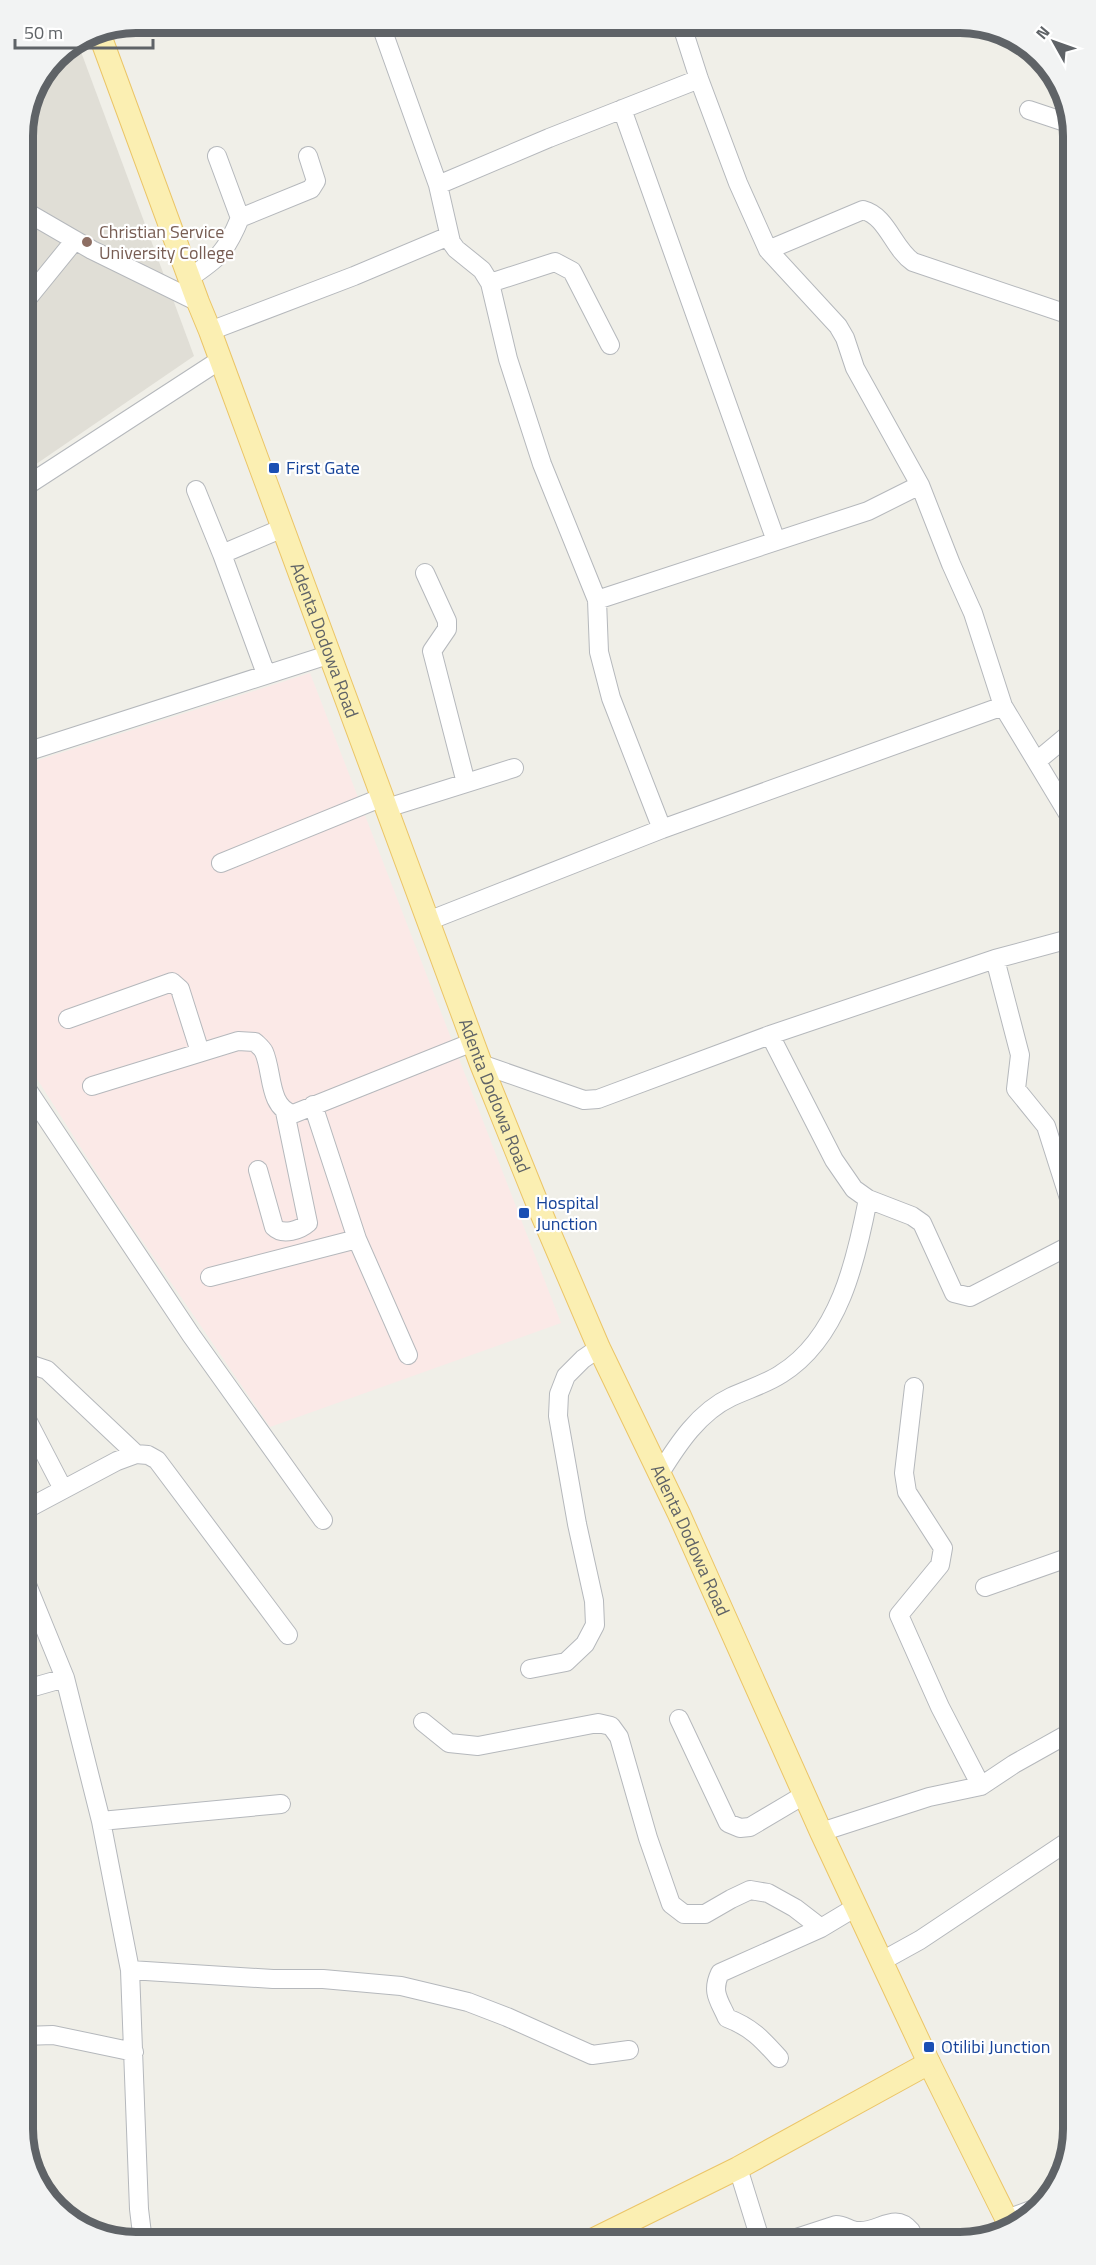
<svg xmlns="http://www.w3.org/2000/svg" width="1096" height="2265" font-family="'Titillium Web',sans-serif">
	<rect width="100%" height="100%" fill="#f0efe8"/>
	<path fill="#e0ded6" d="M77 41 194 356 23 473V129L56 56Z"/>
	<path fill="#fbe9e7" d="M310 673 561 1323 270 1427 111 1195 23 1057V765Z"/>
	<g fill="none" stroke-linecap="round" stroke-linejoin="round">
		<defs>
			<path id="minor" d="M380 23 438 185 451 242 456 249 482 270 490 283 508 359 542 464 597 600 599 652 611 698 662 829
				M681 23 699 79 738 183 768 250 838 326 845 338 855 368 920 485 951 564 973 613 1003 706 1073 822
				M622 109 776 541
				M1029 110 1071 124
				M438 185 549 138 699 79
				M23 210 92 250 198 302
				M240 218 311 189 316 181 308 156
				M768 250 863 210C887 216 893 248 913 262L1073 316
				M189 278C219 258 226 252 240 218L217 156
				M490 283 555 262 572 271 610 345
				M23 304 75 240
				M210 331 354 276 449 236
				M23 488 220 360
				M196 490 222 554
				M425 573 447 621V629L432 651 466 783
				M597 600 868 511 920 485
				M266 674 222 554 283 528
				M23 753 331 654
				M1037 761 1073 731
				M387 808 514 768
				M221 863 383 797
				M428 921 662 829 1003 706
				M995 959 1020 1055 1016 1089 1046 1126 1073 1211
				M68 1019 172 982 180 989 200 1052
				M770 1035 834 1160 854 1189 868 1199 912 1216 922 1223 954 1293 970 1297 1069 1246 1073 1237
				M481 1064 584 1100 598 1099 770 1035 995 959 1073 938
				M23 1083 191 1335 323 1520
				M92 1086 238 1041 255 1042C258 1045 262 1048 264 1052 273 1072 268 1107 293 1114L473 1042
				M313 1105 357 1239 408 1355
				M258 1170 274 1227C283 1236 300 1230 308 1223L285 1112
				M210 1277 357 1239
				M23 1366 32 1365 47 1370 136 1454
				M914 1387 904 1473 907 1492 943 1548 940 1565 899 1615 940 1707 981 1786
				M23 1412 63 1489
				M660 1473C678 1444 699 1412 731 1397 748 1389 766 1384 781 1374 839 1338 856 1261 868 1199
				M23 1511 117 1461 136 1454 148 1455 157 1460 288 1635
				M23 1575 65 1678 101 1821 130 1970 139 2209 143 2242
				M985 1587 1073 1556
				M530 1669 566 1662 585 1644 595 1625 594 1601 577 1524 558 1416 559 1394 566 1376 583 1359 599 1348
				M23 1690 65 1678
				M679 1719 728 1823 740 1828 750 1827 804 1795
				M423 1722 449 1743 478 1746 598 1723 611 1726 619 1737 648 1838 671 1904 684 1914H705L731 1899 750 1890 768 1893 795 1908 821 1928
				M101 1821 281 1804
				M821 1832 929 1797 981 1786 1014 1764 1073 1731
				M882 1961 920 1940 1073 1838
				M130 1970 273 1979H323L401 1986 468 2002 507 2017 592 2055 629 2050
				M23 2036 53 2035 134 2052
				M779 2058C762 2039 751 2027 727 2018 719 2000 711 1992 720 1973L821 1928 856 1907
				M738 2168 761 2242
				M1007 2219 1034 2209
				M784 2242 836 2225C845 2225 850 2231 858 2231 879 2233 894 2211 911 2231"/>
			<g id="major">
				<path id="s1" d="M98 30 198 302 210 331 481 1064 542 1215 599 1348 679 1514 821 1832 929 2063 1011 2228"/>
				<path d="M588 2242 738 2168 929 2063"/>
			</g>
		</defs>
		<use href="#minor" stroke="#b5b8bc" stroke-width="20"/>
		<use href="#major" stroke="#ebc567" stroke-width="24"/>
		<use href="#minor" stroke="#fff" stroke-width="18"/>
		<use href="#major" stroke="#fbefb2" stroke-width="22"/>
	</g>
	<circle fill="#8d6e63" stroke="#fff" stroke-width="2" cx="87" cy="242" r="6"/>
	<g fill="#1a4fb4" stroke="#fff" stroke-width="2">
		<rect x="268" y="462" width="12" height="12" rx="3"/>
		<rect x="518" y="1207" width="12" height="12" rx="3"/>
		<rect x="923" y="2041" width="12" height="12" rx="3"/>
	</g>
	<g text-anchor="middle" stroke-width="4.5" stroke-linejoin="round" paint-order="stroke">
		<g font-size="18" fill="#785e54" stroke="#fff" text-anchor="start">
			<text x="99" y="238">Christian Service<tspan x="99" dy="21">University College</tspan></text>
		</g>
		<g font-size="18" fill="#164399" stroke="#fff" text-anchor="start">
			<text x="286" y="474">First Gate</text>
			<text x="536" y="1209">Hospital<tspan x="536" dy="21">Junction</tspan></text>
			<text x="941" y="2053">Otilibi Junction</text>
		</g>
		<g font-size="18" fill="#5f6367" stroke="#fff">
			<text dy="6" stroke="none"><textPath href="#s1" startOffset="651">Adenta Dodowa Road</textPath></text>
			<text dy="6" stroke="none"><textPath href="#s1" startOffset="1137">Adenta Dodowa Road</textPath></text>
			<text dy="6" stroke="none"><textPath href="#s1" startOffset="1623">Adenta Dodowa Road</textPath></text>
		</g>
	</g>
	<path d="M0 0H1096V2265H0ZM136 33H960A103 103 0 0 1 1063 136V2129A103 103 0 0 1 960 2232H136A103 103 0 0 1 33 2129V136A103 103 0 0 1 136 33Z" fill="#f2f3f3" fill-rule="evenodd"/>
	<path fill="none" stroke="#5f6367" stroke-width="8" d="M136 33H960A103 103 0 0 1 1063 136V2129A103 103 0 0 1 960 2232H136A103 103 0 0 1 33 2129V136A103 103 0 0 1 136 33Z"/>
	<g transform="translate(1054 42) rotate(310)" stroke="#ffffff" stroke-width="4.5" paint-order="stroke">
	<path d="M0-4.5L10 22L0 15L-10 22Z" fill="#5f6367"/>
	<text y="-9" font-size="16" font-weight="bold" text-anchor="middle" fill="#5f6367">N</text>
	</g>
	<path d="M15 39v9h138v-9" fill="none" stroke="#5f6367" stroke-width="3"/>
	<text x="24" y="39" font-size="18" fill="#5f6367" stroke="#ffffff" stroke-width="4.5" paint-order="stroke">50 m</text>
</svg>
